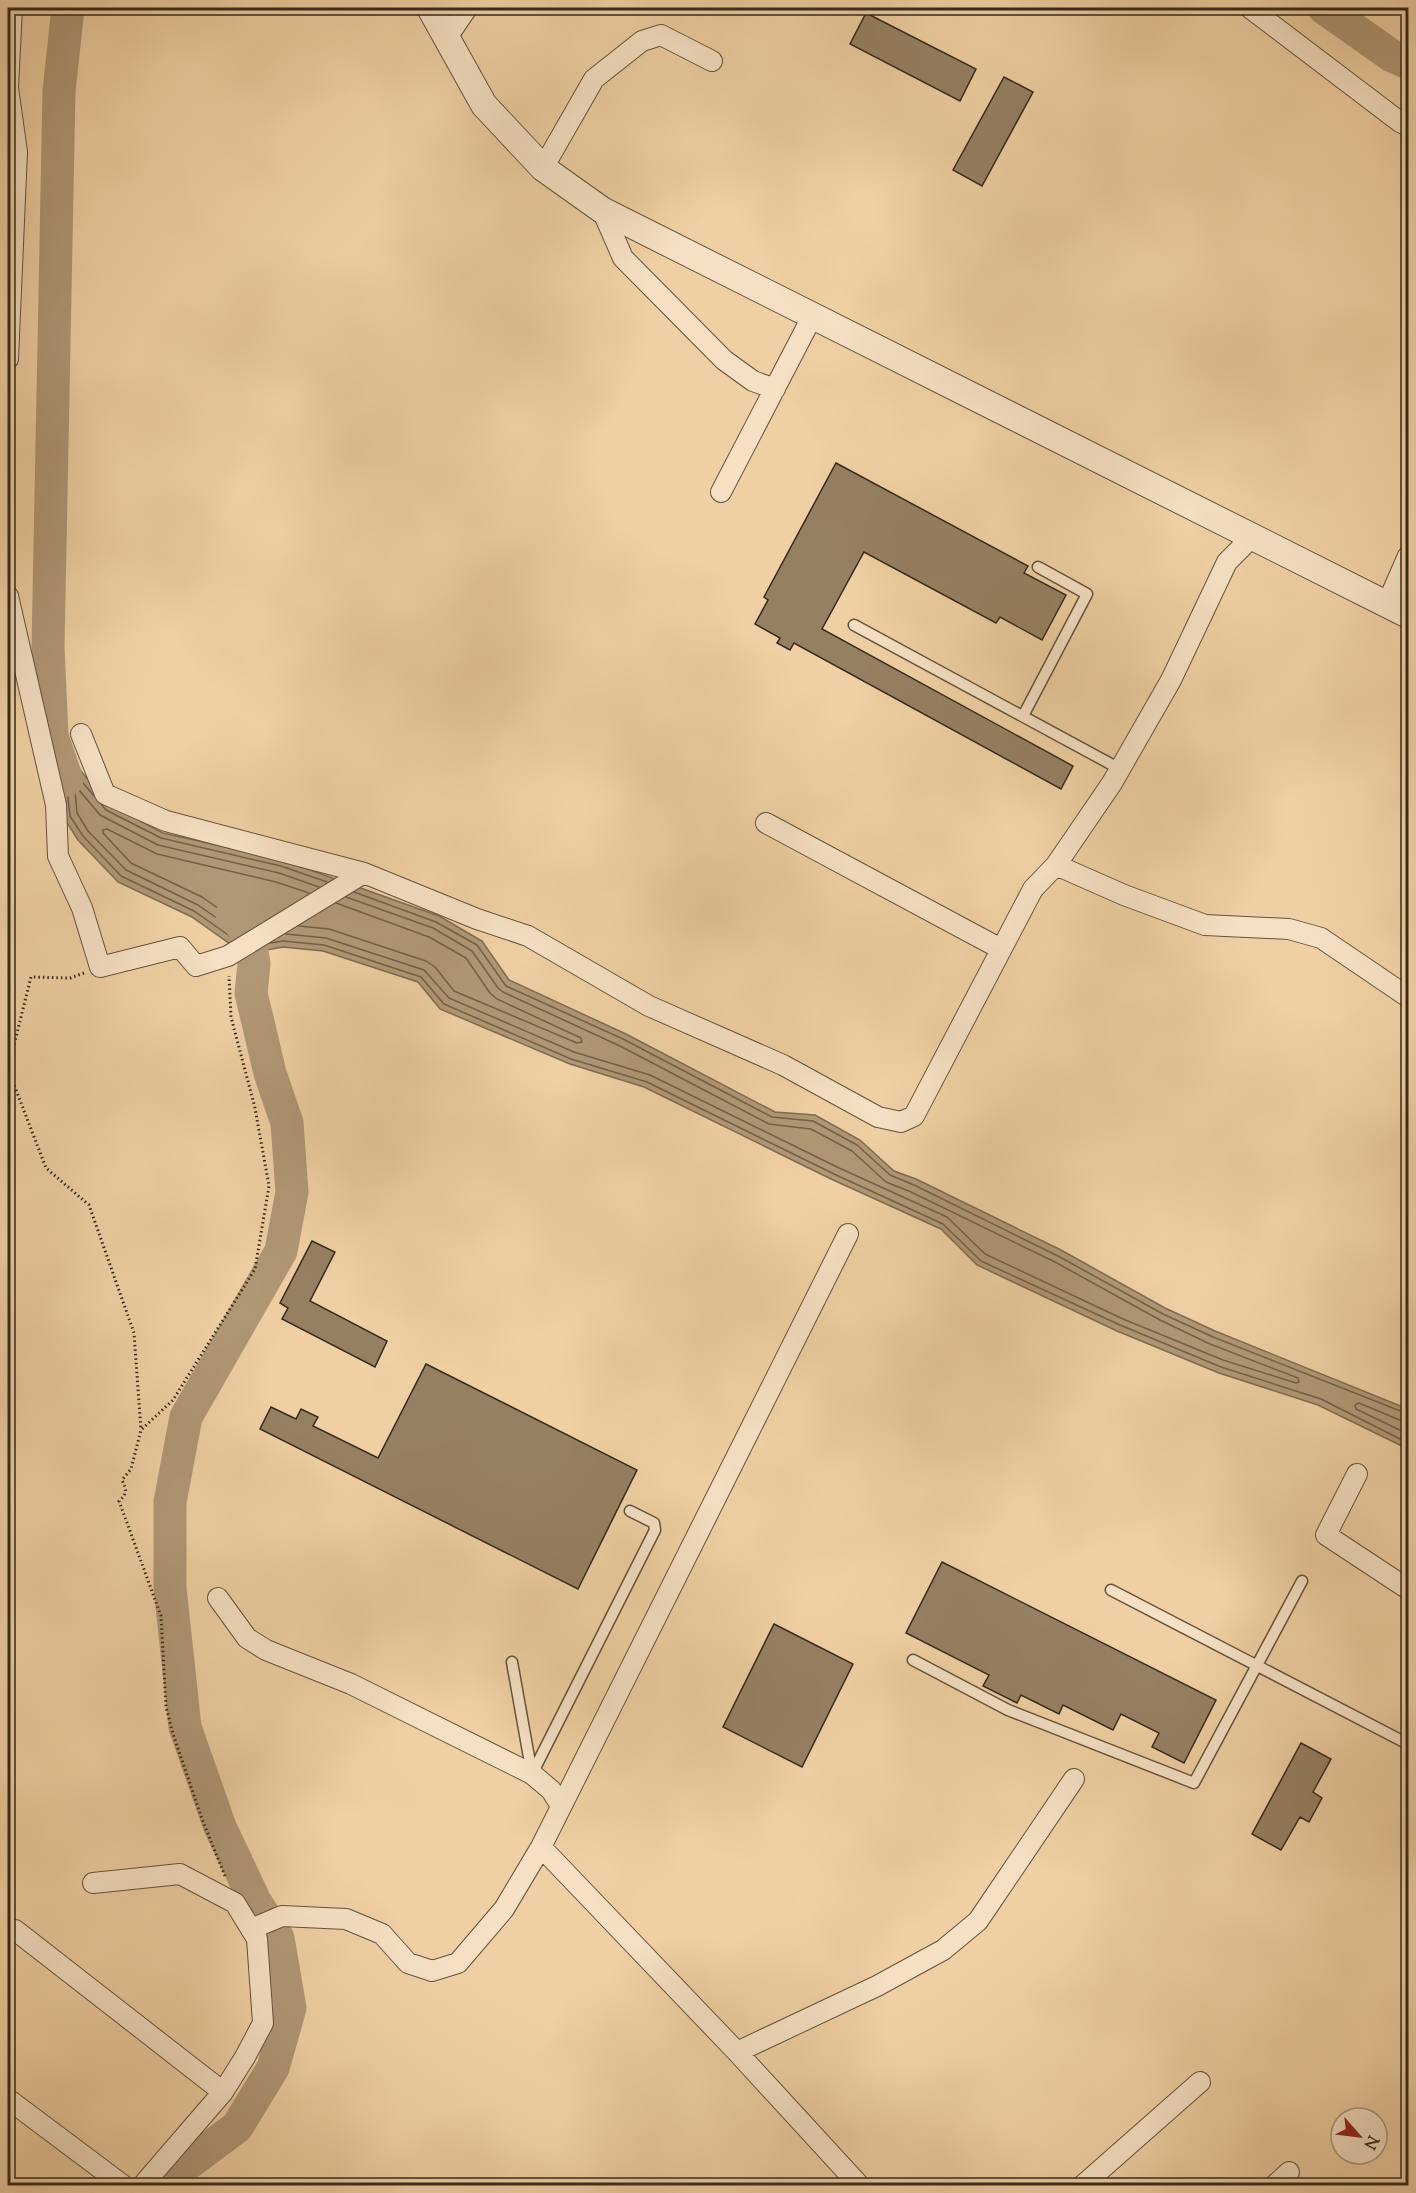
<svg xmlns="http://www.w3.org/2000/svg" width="1416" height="2193" font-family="'Sorts Mill Goudy',serif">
	<rect width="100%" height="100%" fill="#efcfa3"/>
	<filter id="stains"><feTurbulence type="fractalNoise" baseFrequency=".00333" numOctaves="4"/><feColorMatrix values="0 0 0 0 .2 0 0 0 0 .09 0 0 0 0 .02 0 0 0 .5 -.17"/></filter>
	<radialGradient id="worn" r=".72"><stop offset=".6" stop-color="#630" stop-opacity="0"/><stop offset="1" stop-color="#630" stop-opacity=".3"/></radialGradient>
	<path fill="#b09775" stroke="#7f6b51" stroke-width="1.5" d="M52 736 108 804 163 833 282 860 439 916 482 941 509 980 626 1034 775 1112 815 1115 860 1140 894 1171 916 1179 1061 1250 1165 1308 1215 1331 1408 1409V1449L1318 1405 1219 1373 1117 1331 977 1265 941 1229 831 1179 644 1087 570 1064 440 1009 418 982 323 951 283 947 244 954 192 917 118 882 78 840 64 818Z"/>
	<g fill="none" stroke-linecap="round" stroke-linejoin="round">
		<path stroke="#726048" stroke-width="1.5" d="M94 796 68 765 64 764 70 816 83 836 121 876 194 911 234 939
			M101 804 106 810 161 838 281 866 327 882
			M354 892 436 922 477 945 506 986 623 1039 772 1117 813 1121 857 1145 890 1175 914 1185 1058 1256 1163 1314 1213 1337 1408 1414
			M299 926 329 929 426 961 435 967 454 991 577 1043 582 1042 581 1038 497 999 490 993 466 958 429 937 336 903
			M249 930 202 897 131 863 103 833V830L107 829 157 854 276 882 309 893
			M286 934 326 938 424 970 449 998 574 1052 650 1075 837 1167 947 1217 985 1254 1123 1319 1223 1360 1296 1383 1299 1382 1298 1378 1210 1344 1160 1320 1055 1262 911 1192 886 1182 852 1151 811 1129 769 1124 620 1046 503 992 498 988 472 951 433 928 346 897
			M241 935 198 905 126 870 88 831 77 813 75 790H79L100 815 158 845 279 873 319 887
			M270 943 283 941 324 945 421 977 444 1004 571 1059 647 1082 834 1174 943 1224 981 1261 1120 1325 1221 1367 1321 1399 1408 1443
			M1408 1422 1402 1421 1359 1403 1355 1405 1356 1409 1408 1434"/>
		<path stroke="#b09775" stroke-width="33" d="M1324 8 1392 56 1408 63
			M67 780 52 736 48 647 59 91 68 8
			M168 2186 182 2168 237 2127 273 2068 290 2008 278 1938 255 1901 220 1827 185 1727 170 1588V1502L186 1417 281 1251 292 1192 287 1123 270 1073 251 993 254 964 249 934 232 914"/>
	</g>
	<path fill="#968062" stroke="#352a1c" stroke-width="1.5" d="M866 13 976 69 960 101 850 44Z
		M1004 77 1033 92 982 186 953 170Z
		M836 463 1028 566 1024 573 1066 595 1042 640 1000 617 996 623 864 552 822 629 1073 766 1061 789 794 643 790 650 777 643 780 638 755 624 768 600 764 597Z
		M312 1241 335 1252 310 1301 387 1341 375 1367 282 1319 288 1308 280 1303Z
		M426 1364 637 1470 578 1589 260 1429 271 1407 296 1419 301 1409 318 1417 313 1426 378 1458Z
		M942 1562 1216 1700 1184 1763 1152 1747 1159 1733 1121 1714 1113 1730 1063 1705 1059 1714 1021 1695 1017 1703 983 1686 989 1675 906 1633Z
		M774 1624 853 1664 802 1767 723 1727Z
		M1301 1743 1331 1759 1313 1792 1322 1798 1309 1822 1300 1817 1281 1850 1252 1834Z"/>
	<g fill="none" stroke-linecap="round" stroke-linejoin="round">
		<defs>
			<path id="service" d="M854 625 1120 769
				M1023 716 1087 594 1038 567
				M1111 1590 1408 1744
				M913 1660 1008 1710 1194 1783 1302 1581
				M512 1662 532 1774
				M532 1774 655 1530 654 1523 630 1511"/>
			<path id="minor" d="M1250 8 1400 122 1408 126
				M446 39 467 8
				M543 168 594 79 642 41 661 35 712 61
				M602 210 623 258 724 360 753 381 775 389
				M8 359 17 152 8 88 12 8
				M721 492 813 315
				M8 596 56 805 58 856 82 908 100 967 180 947 196 966 228 956 364 873 166 821 105 794 81 734
				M1387 604 1408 556
				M766 823 1001 949
				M1056 865 1124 895 1205 925 1289 929 1321 938 1408 997
				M364 873 477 919 528 936 649 1006 783 1065 878 1117 901 1122 914 1116 1033 889 1056 865 1112 783 1171 680 1227 562 1252 537
				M1357 1474 1326 1535 1408 1589
				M218 1598 247 1638 266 1650 351 1684 532 1774 551 1790 561 1806
				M541 1847 737 2052 860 2186
				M93 1883 180 1874 235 1903 257 1939 263 2023 245 2057 223 2092 142 2186
				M251 1929 282 1916 346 1919 382 1934 408 1963 432 1971 458 1963 504 1909 541 1847 848 1234
				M15 1930 223 2092
				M737 2052 877 1986 943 1950 978 1921 1074 1779
				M8 2099 124 2186
				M1082 2186 1200 2082
				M1274 2186 1289 2172"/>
			<path id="tertiary" d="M430 8 484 105 543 168 602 210 1408 615"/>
		</defs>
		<use href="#service" stroke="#64533e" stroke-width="13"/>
		<use href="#minor" stroke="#64533e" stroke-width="22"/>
		<use href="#tertiary" stroke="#64533e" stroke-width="28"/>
		<path stroke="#352a1c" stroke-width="3" stroke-dasharray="1.5 3" stroke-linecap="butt" d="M84 973 70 978 31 977 8 1069 46 1168 89 1205 134 1333 141 1430
			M225 1876 202 1819 173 1734 166 1707 161 1616 119 1501C127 1494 127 1490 122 1480L131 1469 141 1430 173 1400 255 1269 269 1186 255 1108 231 1017 229 976"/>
		<use href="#service" stroke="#f5e0c3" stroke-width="10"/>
		<use href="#minor" stroke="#f5e0c3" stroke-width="20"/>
		<use href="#tertiary" stroke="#f5e0c3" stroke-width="26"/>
	</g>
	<rect width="1416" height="2193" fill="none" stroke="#efcfa3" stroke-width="30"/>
	<rect x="9" y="9" width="1398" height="2175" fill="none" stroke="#352a1c" stroke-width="3"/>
	<rect x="15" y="15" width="1386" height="2163" fill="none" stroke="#352a1c" stroke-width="1.5"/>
	<g transform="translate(1359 2136) rotate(118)"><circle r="28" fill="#f5e0c3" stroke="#a89780" stroke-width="1.5"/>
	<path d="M0-4.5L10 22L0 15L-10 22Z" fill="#8f2418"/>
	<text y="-9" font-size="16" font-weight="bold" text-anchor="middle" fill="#352a1c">N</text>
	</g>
	<rect width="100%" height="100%" filter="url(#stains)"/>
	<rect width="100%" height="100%" fill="url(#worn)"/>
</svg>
